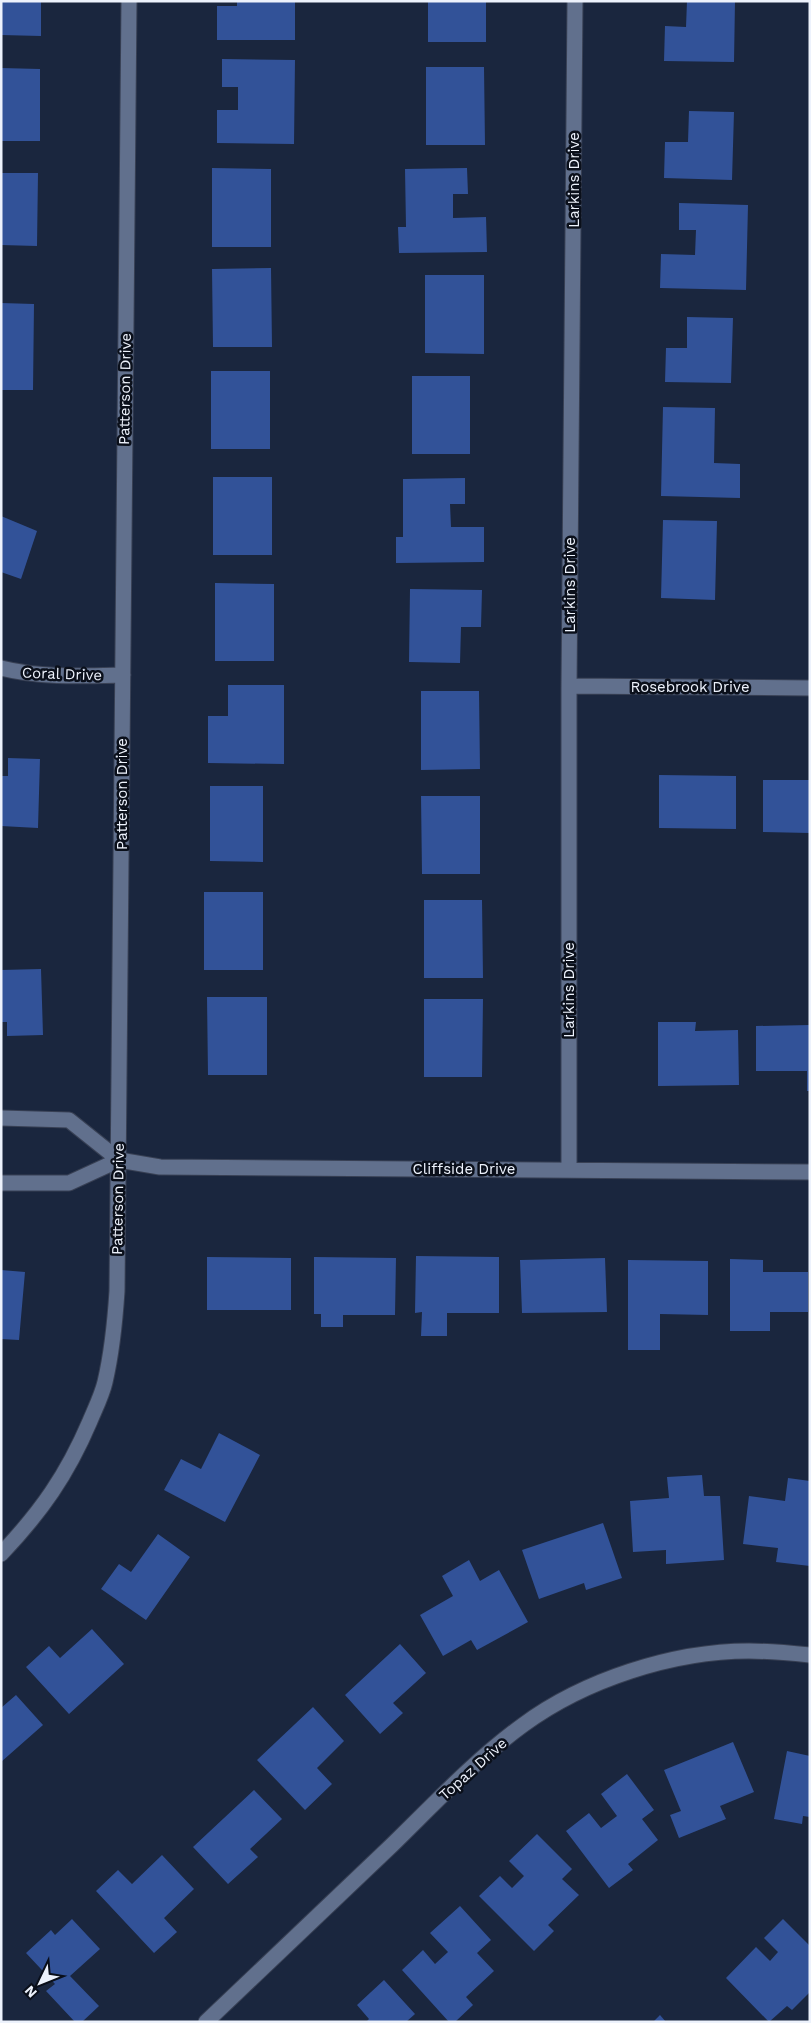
<svg xmlns="http://www.w3.org/2000/svg" width="811" height="2023" font-family="'Work Sans',sans-serif">
	<rect width="100%" height="100%" fill="#1a263e"/>
	<path fill="#325298" d="M1 1H41V36L1 35Z
		M237 1H295V40H217V6H237Z
		M428 1H486V42H428Z
		M687 1H735L734 62 664 61 665 26 686 27Z
		M222 59 295 60 294 144 217 143V110H238V87H222Z
		M426 67H484L485 145H426Z
		M1 68 40 69V141H1Z
		M689 111 734 112 732 180 664 178 665 142H688Z
		M212 168 271 169V247H212Z
		M467 168 468 194H453V218L486 217 487 252 399 253 398 227H406L405 169Z
		M1 173H38L37 246 1 245Z
		M679 203 748 205 746 290 660 288 661 254 695 255 696 230H679Z
		M271 268 272 347H213L212 269Z
		M425 275H484V354L425 353Z
		M1 303 34 304 33 390H1Z
		M687 317 733 318 731 383 665 382 666 348H687Z
		M211 371H270V449H211Z
		M412 376H470V454H412Z
		M663 407 715 408 714 463 740 464V498L661 496Z
		M213 477H272V555H213Z
		M465 478V504H450L451 527H484V562L396 563V537H403V479Z
		M1 516 37 531 21 579 1 572Z
		M663 520 717 521 715 600 661 598Z
		M215 583 274 584V661H215Z
		M410 589 482 590 481 627H461L460 663 409 662Z
		M228 685H284V764L208 763V716H228Z
		M421 691H479L480 769 421 770Z
		M8 758 40 759 38 828 1 826V776H8Z
		M659 775 736 776V829L659 828Z
		M763 780H810V833L763 832Z
		M210 786H263V862L210 861Z
		M421 796H480V874H422Z
		M204 892H263V970H204Z
		M424 900H482L483 978H424Z
		M41 969 43 1035 7 1036V1022H1V970Z
		M207 997H267V1075H208Z
		M424 999H483L482 1077H424Z
		M658 1022H696L695 1031 738 1030 739 1085 658 1086Z
		M810 1025V1091H807V1071H756V1026Z
		M416 1256 499 1257V1313H447V1336H421L422 1312 415 1313Z
		M207 1257 291 1258V1310H207Z
		M314 1257 396 1258 395 1315H343V1327H321V1314H314Z
		M605 1258 607 1312 522 1313 520 1260Z
		M730 1259 763 1260V1272H808V1312H770V1331H730Z
		M628 1260 708 1261V1315L660 1314V1350H628Z
		M1 1270 25 1272 19 1340 1 1339Z
		M219 1433 260 1455 225 1522 164 1490 181 1459 201 1469Z
		M702 1475 704 1496H720L724 1560 666 1564V1550L633 1552 630 1501 669 1498 667 1477Z
		M788 1478 810 1481V1566L776 1562 778 1548 743 1544 749 1496 785 1501Z
		M603 1523 622 1578 586 1590 584 1583 539 1599 522 1550Z
		M158 1534 190 1557 146 1620 101 1589 119 1564 131 1572Z
		M469 1560 480 1581 499 1570 528 1622 477 1650 471 1640 443 1656 420 1615 453 1596 442 1576Z
		M92 1629 124 1664 69 1714 26 1667 49 1646 60 1658Z
		M400 1644 426 1673 393 1703 403 1713 380 1734 345 1695Z
		M16 1695 43 1725 1 1762V1708Z
		M313 1707 344 1741 317 1768 332 1784 305 1810 257 1760Z
		M733 1742 754 1792 720 1806 726 1819 679 1838 670 1815 681 1811 664 1770Z
		M787 1751 810 1756V1817L803 1816 802 1824 774 1819Z
		M627 1774 654 1810 642 1819 658 1840 628 1864 633 1870 609 1888 566 1831 589 1813 601 1828 617 1816 601 1794Z
		M254 1790 282 1819 250 1849 258 1857 228 1884 193 1847Z
		M537 1834 572 1869 562 1879 579 1895 548 1925 554 1931 534 1951 479 1896 500 1876 512 1888 524 1876 509 1861Z
		M162 1855 194 1889 164 1918 177 1932 154 1953 96 1891 118 1870 132 1884Z
		M460 1906 491 1940 477 1953 494 1971 466 1997 473 2005 455 2022H449L402 1970 423 1950 435 1964 448 1952 430 1933Z
		M72 1919 100 1949 70 1976 99 2006 82 2022H75L46 1991 55 1984 26 1953 51 1930 55 1935Z
		M783 1919 810 1946V1992L792 2010 787 2006 769 2022 726 1978 756 1947 770 1961 778 1952 764 1938Z
		M384 1980 415 2014 406 2022H366L369 2019 357 2005Z
		M660 2015 666 2022H653Z"/>
	<g fill="none" stroke-linecap="round" stroke-linejoin="round">
		<defs>
			<path id="street" d="M1 668C40 678 83 676 123 675
				M569 686 810 688
				M1 1118 69 1120 119 1160 69 1183H1
				M119 1160 160 1167 810 1172
				M569 1170V686L575 1
				M1 1554C41 1512 67 1475 90 1421 95 1409 102 1395 105 1382 112 1352 115 1322 117 1291L129 1
				M206 2022C268 1963 330 1904 392 1845 434 1804 475 1760 523 1725 584 1680 673 1651 749 1651 770 1651 790 1653 810 1655"/>
		</defs>
		<use href="#street" stroke="#384054" stroke-width="17"/>
		<use href="#street" stroke="#61708d" stroke-width="15"/>
	</g>
	<g text-anchor="middle" stroke-width="5" stroke-linejoin="round" paint-order="stroke">
		<g font-size="15" fill="#edf2fc" stroke="#0a0f1a">
			<text transform="translate(574 180) rotate(-90)" y="5">Larkins Drive</text>
			<text transform="translate(125 389) rotate(-89)" y="5">Patterson Drive</text>
			<text transform="translate(570 585) rotate(-90)" y="5">Larkins Drive</text>
			<text transform="translate(62 674) rotate(2)" y="5">Coral Drive</text>
			<text x="690" y="692">Rosebrook Drive</text>
			<text transform="translate(122 794) rotate(-90)" y="5">Patterson Drive</text>
			<text transform="translate(569 990) rotate(-90)" y="5">Larkins Drive</text>
			<text x="464" y="1174">Cliffside Drive</text>
			<text transform="translate(118 1199) rotate(-89)" y="5">Patterson Drive</text>
			<text transform="translate(473 1769) rotate(-42)" y="5">Topaz Drive</text>
		</g>
	</g>
	<rect width="811" height="2023" fill="none" stroke="#edf2fc" stroke-width="5"/>
	<g transform="translate(40 1983) rotate(227)" stroke="#0a0f1a" stroke-width="4" paint-order="stroke">
	<path d="M0-4L9 19L0 12L-9 19Z" fill="#edf2fc"/>
	<text y="-8" font-size="14" font-weight="bold" text-anchor="middle" fill="#edf2fc">N</text>
	</g>
</svg>
